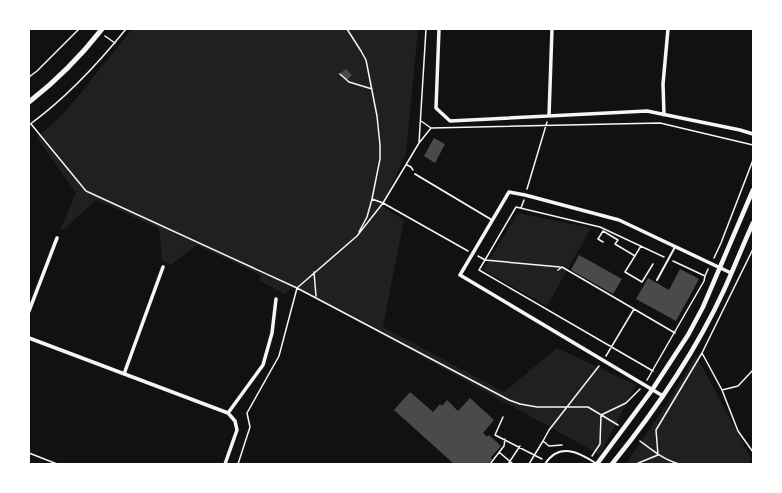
<svg xmlns="http://www.w3.org/2000/svg" width="782" height="493" font-family="'PT Sans',sans-serif">
	<rect width="100%" height="100%" fill="#111"/>
	<path fill="#202020" d="M132 29H418L406 154 382 206 404 220 383 327 504 392 557 348 636 385 600 455 367 326 292 287 285 294 260 281 261 275 197 245 171 265 162 260 159 228 96 200 63 230 61 228 76 193 37 138 67 110Z
		M518 213 591 228 547 306 483 270Z
		M696 355 751 458 748 464H626L668 402Z"/>
	<path fill="#4a4a4a" d="M346 69 352 75 347 80 341 73Z
		M434 138 445 144 435 163 424 156Z
		M579 255 622 279 613 294 571 270Z
		M680 269 699 279 676 321 636 299 648 278 669 290Z
		M410 392 433 412 440 404 442 406 447 400 458 411 470 398 494 420 483 433 487 437 489 435 501 446 491 457 492 459 488 464H454L394 410Z"/>
	<g fill="none" stroke-linecap="round" stroke-linejoin="round">
		<path stroke="#f5f5f5" stroke-width="1.5" d="M105 36 115 43
			M340 74 349 82 372 89
			M29 77 37 71 79 29
			M421 121 431 128
			M31 124 86 191 297 288 509 400 520 404 537 407H588L618 425
			M29 125C66 98 97 65 126 29
			M419 143 426 29
			M407 165 411 167 413 170
			M527 189 547 122
			M521 208 524 200
			M359 232 367 217 372 199
			M603 242 598 239 603 231 618 240 615 244 635 256
			M641 246 625 272 642 282 653 264
			M468 251 383 203 419 143 431 128 660 123 753 145
			M478 256 485 260 479 270 653 371
			M714 258 721 243 753 160
			M560 267 485 260 516 207 600 227 664 257
			M558 270 562 267 634 309
			M314 272 316 296
			M705 276 708 269
			M702 353 722 390 738 431 753 452
			M606 356 634 309 675 333
			M647 380 704 281 705 276 673 261
			M722 390 738 386 753 370
			M503 417 495 435 542 459
			M640 441C652 450 664 460 679 464
			M562 445 549 446 543 441 549 430 599 366
			M499 452 513 464
			M29 453 57 464
			M592 456 600 444 601 415 626 403 640 389
			M238 464 250 427 247 413 279 356 297 288 357 236 383 203 372 199 380 159V145L377 116 366 60 361 51 347 29
			M490 464 504 446 505 439
			M508 464 520 446
			M529 464 543 441
			M636 464 658 455 656 430 702 353 753 249"/>
		<path stroke="#f5f5f5" stroke-width="2" d="M415 174 492 220
			M657 280 675 247
			M545 464C559 442 579 452 597 464"/>
		<path stroke="#f5f5f5" stroke-width="3.5" d="M439 29 436 108 450 121 647 111 740 130 753 134
			M664 115 663 84 668 29
			M549 116 552 29
			M29 311 57 238
			M29 338 228 413 235 421 237 430 225 464
			M124 374 163 267
			M663 396 460 275 509 192 525 195 619 220 731 273
			M228 413 263 365 272 333 276 299"/>
		<path stroke="#f5f5f5" stroke-width="4.5" d="M597 464 652 390 688 335 703 307 753 190
			M612 464C655 411 695 353 724 290 734 268 743 245 753 223"/>
		<path stroke="#f5f5f5" stroke-width="5" d="M29 102C56 81 81 56 102 29"/>
	</g>
	<rect width="782" height="493" fill="none" stroke="#ffffff" stroke-width="60"/>
</svg>
